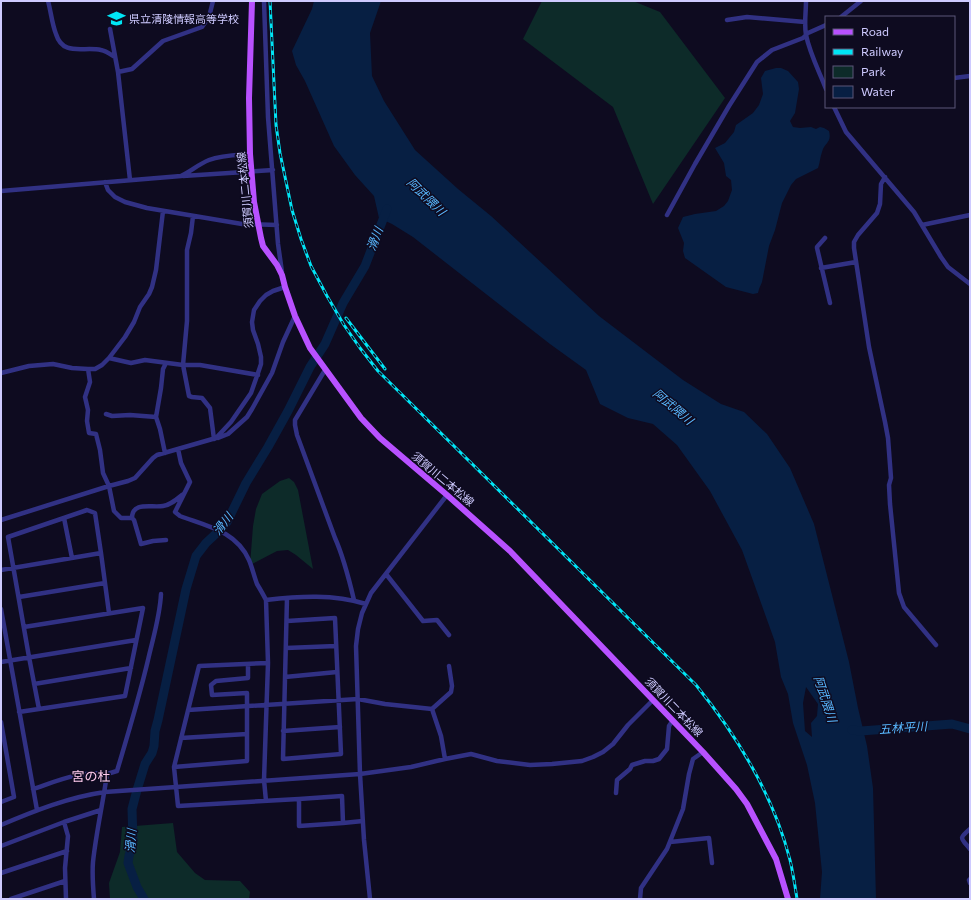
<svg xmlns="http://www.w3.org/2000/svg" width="971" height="900" font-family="Commissioner,'Noto Sans JP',sans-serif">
	<rect width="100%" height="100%" fill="#0e0b20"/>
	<path fill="#0d2b29" d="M542 1H633L660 12 725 98 653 204 613 107 523 39Z
		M289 478 294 482 298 490 313 569 296 555 288 550 277 551 250 565 253 526 256 509 262 494 280 481Z
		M173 823 177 852 195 873 205 880 240 881 250 892 249 899H110L109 883 120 852 122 827Z"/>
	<path fill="#071f43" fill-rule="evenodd" d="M314 1H381L370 33 372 76 384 101 415 150 458 189 491 216 599 316 683 380 721 404 744 412 767 434 790 468 814 524 849 662 858 708 867 746 873 788 876 899H820L822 872 815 803 807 765 793 723 788 694 781 677 775 642 742 550 710 491 677 445 653 424 628 418 600 404 586 370 550 344 413 237 392 224 379 218 374 196 355 175 334 146 305 81 296 65 292 51 312 9ZM806 687 818 704 817 716 811 723 812 737 805 731 803 703Z
		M776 68H781L788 71 798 82 799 89 795 113 790 121 793 127 800 128 811 127 816 129 820 127 824 128 829 131C832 143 825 142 822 152 820 157 820 163 818 168L796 179 791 185 782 203 775 230 769 246 762 282 759 289 758 293 753 294 726 287 685 258 683 251 684 243 678 228 683 217 695 214 716 211 724 206 728 201 732 190 731 180 726 176 724 163 715 148 725 143 734 132 736 125 753 113 759 105 763 94 761 78 765 71Z"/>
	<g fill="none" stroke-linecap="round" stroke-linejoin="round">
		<path stroke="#071f43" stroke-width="9" d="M852 730 861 731 952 724 970 729
			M144 899 137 887 128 863 129 856 133 841 132 809 137 790 145 764 152 753 154 746 155 731 158 720 186 589 196 556 206 543 221 529 227 522 246 483 268 447 288 411 310 367 325 344 343 303 365 266 387 209"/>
		<path stroke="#313184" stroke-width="4.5" d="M48 1C51 12 52 24 56 34 63 57 84 46 101 50 106 51 110 54 115 57
			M264 1 268 117 278 244 282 272
			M806 1C806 12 804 24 806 35 810 54 819 71 826 89
			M841 17 861 1
			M727 20 747 17 805 22
			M110 29 118 72 130 180
			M118 72 132 69 163 41 202 27 209 17 213 1
			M954 78 970 76
			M834 107 846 132 914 212 941 257 948 267 970 284
			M183 176 273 170
			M885 177 881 184 880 204 877 213 858 235 854 242V248L869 347 885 422 888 438 891 478 889 485 890 504 899 593 904 607 936 645
			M105 182 108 190 115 197 125 202 147 208 242 224 277 225
			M1 191 181 176C191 171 199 164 209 160 222 155 237 155 250 154
			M667 215 695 164 729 106 757 62 772 50 803 38 808 33 826 25
			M193 216 191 233 187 250V321L183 365 189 396 192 397 202 398 210 408 214 439
			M922 225 970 215
			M825 238 817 247V248L830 303
			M821 268 856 262
			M109 358 125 337 134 322 140 307 149 294 152 287 156 270 163 211
			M88 369 90 382 85 397 88 410 87 421 89 433 96 434 100 450 103 473 109 486 114 511 121 518H132L134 520 141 544 153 541 166 540
			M325 370 295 420V425L297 435 335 538C344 558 349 579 354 600
			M1 373 29 366 53 364 72 368 88 369H95L102 365 109 358 131 363 145 360 183 365H200L258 375
			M106 414 112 416 130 415 156 417
			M218 438 228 434 247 417 252 409 272 373 283 342 295 316
			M178 449 181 463 190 482 175 512 180 516C207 526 236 531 249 560 252 567 254 576 257 584 260 589 263 594 266 600
			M165 453 160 429 156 417 161 388 163 369 166 363
			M64 518 72 558
			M132 518C132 501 152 508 163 506 170 505 176 500 182 495
			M1 520 109 486 128 481 135 478 153 458 157 455 216 438 231 422 251 393 258 373 261 364V357L258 344 253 330 252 322 254 310 260 301 266 295 273 291 285 287
			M1 570 101 553
			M386 574 423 621 437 620 449 635
			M19 597 105 583
			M1 609 37 810
			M287 621 335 618 341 754 283 759 287 598
			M286 648 336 646
			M1 662 136 640
			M268 663 199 666 174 767 178 806 299 799 342 796 343 823 299 826V799
			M285 677 337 672
			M34 684 131 668
			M39 709 29 657 8 537 87 510 95 513 101 553 109 613
			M188 710 358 699 385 704 432 709
			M19 712 125 696 143 608 24 627
			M1 722 14 797 1 802
			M283 731 340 727
			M181 738 247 734
			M445 759 441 736 432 709 451 692 452 686 449 666
			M174 767 247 761V693L212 695 211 685 216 681 248 678V664
			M33 789C57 781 82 770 107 774
			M616 793 617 780 630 769 632 765 645 761H653L659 759 667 749 669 726 673 720
			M266 801 264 780 268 663 266 600C300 596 333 594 366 604
			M64 822 68 836 65 868 66 899
			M343 823 363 821
			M1 825C34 811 69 797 105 792L176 787 360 774 411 767 445 759 471 754 497 761 530 765 552 764 582 761 593 757 603 752 613 744 628 725 653 700
			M970 829C958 839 961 838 970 849
			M670 842 709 838 712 863
			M1 846 64 822 101 810
			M1 873 67 851
			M970 879 969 880 970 883
			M11 899 65 881
			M94 899C93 887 92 874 93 862 96 833 103 803 107 774L117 771C128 734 139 698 148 660 153 638 160 616 161 594
			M370 899 364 840 360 774 356 646 358 629 362 613 371 593 447 495
			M640 899 641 888 667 849 683 809 689 774 693 759 703 752"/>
		<path stroke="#b851ff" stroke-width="6" d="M252 1 249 98 250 154 254 202 261 238 263 246 277 265 282 275 285 287 295 316 310 348 361 418 380 438 447 495 510 551 703 752 736 789 747 804 776 859 788 899"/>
		<defs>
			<path id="rail" d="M270 1 276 125 280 153 292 210 301 239 311 266 327 296 344 325 360 348 378 371 696 685C738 737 773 794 790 860 793 872 795 886 797 899
				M346 318 385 369"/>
		</defs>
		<use href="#rail" stroke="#00e5f5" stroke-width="3"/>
		<use href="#rail" stroke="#0e0b20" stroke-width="1.5" stroke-dasharray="4.5" stroke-linecap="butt"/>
	</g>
	<defs>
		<symbol id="school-bare" viewBox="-9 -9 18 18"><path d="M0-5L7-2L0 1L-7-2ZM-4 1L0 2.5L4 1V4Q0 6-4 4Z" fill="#00e5f5" stroke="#0e0b20" stroke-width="2.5" paint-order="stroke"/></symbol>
	</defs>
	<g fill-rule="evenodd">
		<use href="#school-bare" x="104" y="6" width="25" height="25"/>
	</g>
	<g text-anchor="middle" stroke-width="3" stroke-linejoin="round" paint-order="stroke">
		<g font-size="11" fill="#cecaff" stroke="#0e0b20" text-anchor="start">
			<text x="129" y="23">県立清陵情報高等学校</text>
		</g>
		<g font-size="11" fill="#cecaff" stroke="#0e0b20">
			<text transform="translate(245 190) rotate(-96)" y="4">須賀川二本松線</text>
			<text transform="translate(443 479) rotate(40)" y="4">須賀川二本松線</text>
			<text transform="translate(674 707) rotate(46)" y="4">須賀川二本松線</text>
		</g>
		<g font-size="12" font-style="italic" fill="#58b8ff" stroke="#0e0b20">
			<text transform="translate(426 197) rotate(44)" y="4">阿武隈川</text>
			<text transform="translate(375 239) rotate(-69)" y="4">滑川</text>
			<text transform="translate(673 407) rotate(40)" y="4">阿武隈川</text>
			<text transform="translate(223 524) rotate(-52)" y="4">滑川</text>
			<text transform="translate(825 699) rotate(72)" y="4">阿武隈川</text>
			<text transform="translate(903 728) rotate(-4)" y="4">五林平川</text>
			<text transform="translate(131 841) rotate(-85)" y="4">滑川</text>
		</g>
		<g font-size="13" fill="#fce" stroke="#0e0b20">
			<text x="91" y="781">宮の杜</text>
		</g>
	</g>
	<rect width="971" height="900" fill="none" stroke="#cecaff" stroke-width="4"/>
	<rect x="825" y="16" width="130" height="92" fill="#0e0b20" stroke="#5b5779"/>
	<rect x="833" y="29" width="20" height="6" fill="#b851ff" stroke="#5b5779"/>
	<text x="861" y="36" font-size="12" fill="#cecaff">Road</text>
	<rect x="833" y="49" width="20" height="6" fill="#00e5f5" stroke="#5b5779"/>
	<text x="861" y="56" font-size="12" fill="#cecaff">Railway</text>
	<rect x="833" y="66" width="20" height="12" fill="#0d2b29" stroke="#5b5779"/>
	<text x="861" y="76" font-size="12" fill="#cecaff">Park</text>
	<rect x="833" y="86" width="20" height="12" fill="#071f43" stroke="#5b5779"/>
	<text x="861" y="96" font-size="12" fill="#cecaff">Water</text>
</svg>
